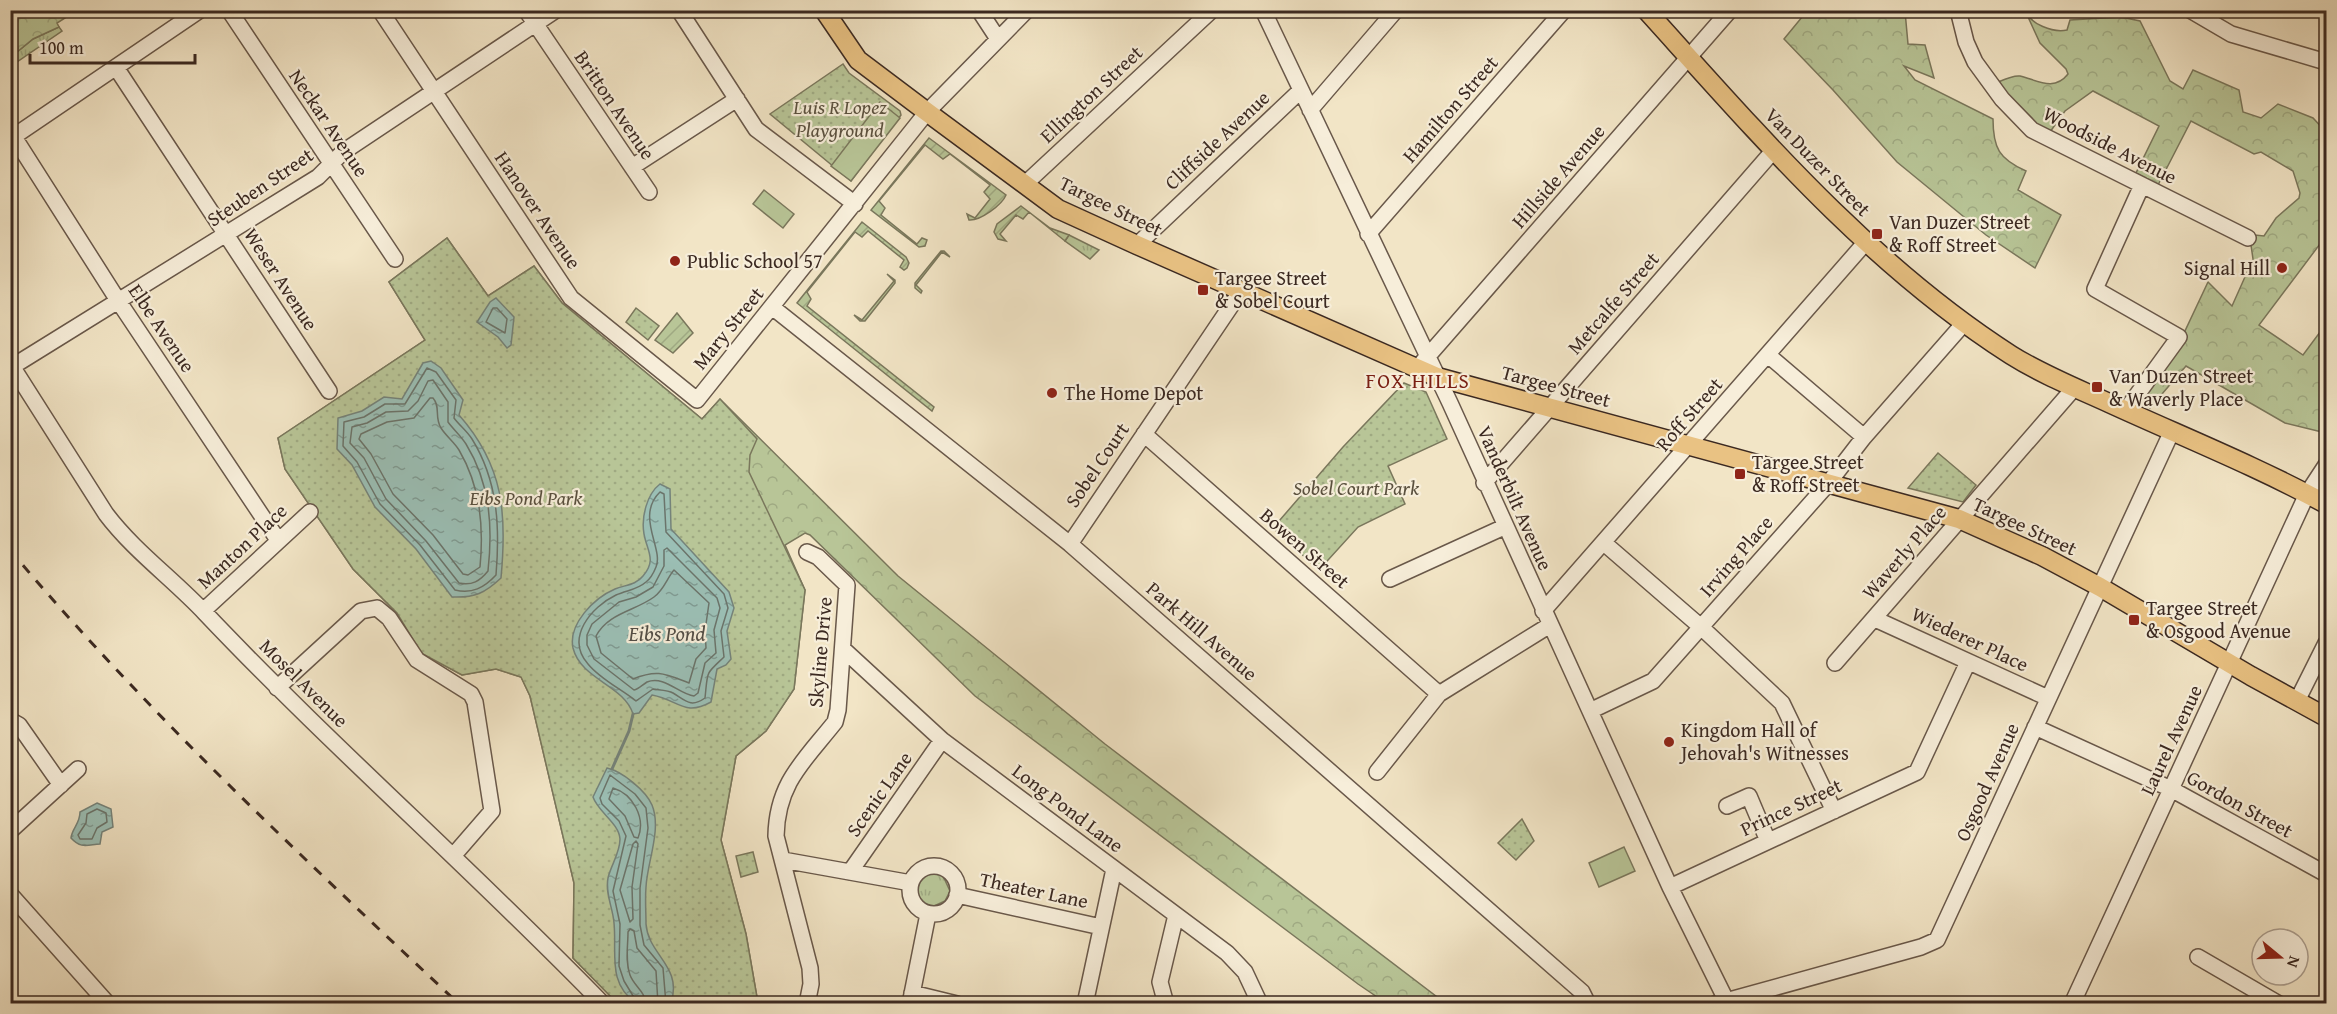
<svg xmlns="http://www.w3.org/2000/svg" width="2337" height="1014" font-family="'Gentium Book Plus',serif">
	<defs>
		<pattern id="grass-tufts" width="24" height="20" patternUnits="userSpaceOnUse" patternTransform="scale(1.5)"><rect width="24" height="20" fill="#b8c597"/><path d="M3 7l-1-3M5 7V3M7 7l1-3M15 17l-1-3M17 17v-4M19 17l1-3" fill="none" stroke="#9fa982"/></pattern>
		<pattern id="forest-crowns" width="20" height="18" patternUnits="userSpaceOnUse" patternTransform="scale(1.5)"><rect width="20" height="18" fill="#b8c597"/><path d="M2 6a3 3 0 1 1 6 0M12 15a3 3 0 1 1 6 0" fill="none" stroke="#9fa982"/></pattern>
		<pattern id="park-dots" width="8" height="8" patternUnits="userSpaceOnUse" patternTransform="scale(1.5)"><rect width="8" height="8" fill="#b8c597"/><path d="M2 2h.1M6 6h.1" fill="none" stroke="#9fa982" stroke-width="1.8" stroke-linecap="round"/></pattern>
		<pattern id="garden-furrows" width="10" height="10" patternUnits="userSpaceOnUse" patternTransform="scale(1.5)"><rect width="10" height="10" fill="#b8c597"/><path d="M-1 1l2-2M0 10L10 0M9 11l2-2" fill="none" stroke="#9fa982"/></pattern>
		<pattern id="water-ripples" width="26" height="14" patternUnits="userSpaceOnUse" patternTransform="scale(1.5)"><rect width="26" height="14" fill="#9bbfb5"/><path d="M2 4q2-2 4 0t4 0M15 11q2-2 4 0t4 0" fill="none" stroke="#809b93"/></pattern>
	</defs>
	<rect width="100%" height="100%" fill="#f2e5c6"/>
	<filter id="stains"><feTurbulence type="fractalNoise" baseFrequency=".00333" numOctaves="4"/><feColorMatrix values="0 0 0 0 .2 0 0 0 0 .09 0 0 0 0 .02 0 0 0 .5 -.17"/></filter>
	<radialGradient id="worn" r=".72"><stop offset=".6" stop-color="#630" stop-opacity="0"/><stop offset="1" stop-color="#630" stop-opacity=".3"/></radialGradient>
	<path fill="url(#grass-tufts)" stroke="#7a775c" stroke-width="1.5" d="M59 27 62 31 11 66V57L33 39Z
		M1069 235 1099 250 1090 259 1065 241Z
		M932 873 943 876 950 891 945 901 932 907 922 904 915 891 922 876Z"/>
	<path fill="url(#forest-crowns)" stroke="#7a775c" stroke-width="1.5" d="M11 10H76V11L57 23 59 27 33 39 11 57Z
		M1807 11H1905L1908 44 1925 45 1934 78 1904 66 1915 80 1993 119C1993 148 1999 159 2026 171L2018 190 2061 215 2035 268 1986 235 1897 162 1833 90 1784 39Z
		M1964 11H2026C2030 24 2053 33 2067 30L2070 20 2121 17 2140 21 2170 81 2183 89 2193 70 2239 90 2243 112 2261 118 2278 104 2313 118 2326 132V231L2323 240 2259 325 2303 355 2326 324V433L2285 423 2186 366 2150 408 2141 401 2186 340 2185 331 2208 282 2232 306 2253 259 2251 245 2255 235 2264 236 2276 218 2299 198 2300 193 2293 171 2261 152 2254 154 2191 121 2158 185 2136 173 2159 126 2093 91 2065 111 2050 132 2035 125 1996 83C2003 80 2013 75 2020 76 2037 80 2054 92 2068 74L2066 69 2040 43 2028 17 1993 14 1966 18Z
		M447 238 488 296 534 266 562 303 702 419 720 399 898 576 1105 744 1445 1003H1386L1358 984 975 696 810 535 805 533 785 545 805 590 794 689 766 731 736 756 721 840 746 934 758 1003H617L573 958 574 883 530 696 521 677 496 669 462 675 421 653 397 613 353 569 285 469 278 438 425 340 389 282Z"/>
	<path fill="url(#park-dots)" stroke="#7a775c" stroke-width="1.5" d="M843 64 849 73 900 111 901 115 851 181 770 114Z
		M447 238 488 296 534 266 562 303 702 419 720 399 757 439 750 455 749 472 805 590 794 689 766 731 736 756 721 840 746 934 758 1003H617L573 958 574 883 530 696 521 677 496 669 462 675 421 653 397 613 353 569 285 469 278 438 425 340 389 282Z
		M636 308 659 326 648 340 626 322Z
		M1404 383 1426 392 1447 439 1388 466 1405 504 1358 527 1319 570 1273 528 1343 447Z
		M1938 453 1976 485 1963 502 1908 488Z
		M1522 819 1534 841 1516 860 1498 843Z
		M753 852 758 872 741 877 736 856Z"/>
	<path fill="url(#garden-furrows)" stroke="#7a775c" stroke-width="1.5" d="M929 138 1006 195C1002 205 980 221 969 220L967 214 975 218 990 199 984 192 990 185 950 154 943 159 925 145 879 201 885 208 881 215 917 244 922 238 927 240 925 246 919 247 871 210Z
		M1021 206 1050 228 1069 235 1065 241 1029 212 1023 219 1016 215 1000 234 1006 241 998 239 994 232 997 224Z
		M862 222 906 257 909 263 907 268 904 270 900 267 904 260 868 231 862 237 855 232 807 292 811 299 807 306 934 407 932 411 797 303Z
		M941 251H944L950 257 942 252 916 285 922 291 921 293 915 288V283Z
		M887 274 895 280V283L865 321H860L854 315 862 320 894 281Z
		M677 313 693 333 673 353 655 340Z"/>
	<path fill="#b8c597" stroke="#7a775c" stroke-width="1.5" d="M880 102 900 118 851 181 831 166Z
		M764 190 794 214 783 228 753 204Z
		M1624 847 1635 871 1599 887 1589 863Z"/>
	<path fill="url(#water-ripples)" stroke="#75837a" stroke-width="1.5" d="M496 298 514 317 511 345 507 348 498 337 477 322 490 302Z
		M431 361 441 368 463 400 459 415C504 466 507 514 501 578 485 593 475 598 452 597L416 549 375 507 352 465 337 449 338 418 362 411 384 397 402 399 423 363Z
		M660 484 670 489 671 529 729 592 734 608 727 631 731 659 726 665 717 669 711 702C684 717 679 700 652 695L639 713 633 714C624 685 581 680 573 648 568 624 594 598 615 589 625 585 636 585 643 576 657 560 647 551 644 534 641 517 647 494 660 484Z
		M607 768C622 771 646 791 652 805 662 829 647 863 646 887 645 899 646 912 646 924 648 955 683 966 671 1003H636C607 983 617 953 614 923 613 908 605 894 608 878 611 865 620 853 620 839 619 823 598 812 593 797Z
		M97 803 111 809 113 827 102 832 100 844C87 845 81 849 71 838 72 828 80 824 80 812Z"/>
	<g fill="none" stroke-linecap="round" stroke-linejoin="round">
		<path stroke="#6b746b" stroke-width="1.5" d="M493 308H497L507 319 505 333 486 322Z
			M427 368 436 372 456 400 454 418C459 425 467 431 472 439 498 481 500 527 496 575 484 588 472 594 455 590L420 545 380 504 357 462 343 446 344 422 364 417 385 404H405Z
			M433 380 448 402V422C453 429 461 436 466 444 490 483 493 526 488 571 480 581 472 586 459 583L426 541 386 499 364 458 350 443 352 427 367 423 386 412 408 411 418 401 428 381Z
			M430 398H433C441 407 434 417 441 428 446 436 454 442 459 450 480 486 484 525 480 567L468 575 463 574 433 535 393 494 371 454 359 439 361 434 387 422 414 418Z
			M660 492 664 494 666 532 724 594 728 608 721 631 724 657C705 675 708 670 705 698 691 708 686 701 673 693 668 690 659 690 653 689L636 701C621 689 600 679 588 664 565 638 591 607 616 595 627 590 637 590 646 582 650 579 654 572 656 567 664 549 635 516 660 492Z
			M667 548 717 598 720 608 714 630 716 653 705 663 698 693 694 696C679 694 664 675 647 682 642 685 639 689 634 690L594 659 587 645V635L592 624 619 602 636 597 653 587 664 566V550Z
			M674 570 709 603 705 631 706 648 696 659 689 683C665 674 658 669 633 679L601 653 596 636C608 613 635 611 654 597 664 590 667 578 674 570Z
			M613 788C633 794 646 818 638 838L634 837 625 816 609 799Z
			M97 809 106 813 107 822 97 828 92 839H80L78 835 86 823 87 814Z
			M636 841 638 844 632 887 633 919 630 922 620 890 633 844Z
			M638 1004 624 981 619 966 620 924 613 891 626 836 619 821 602 804 600 798 610 775 635 794 646 808 648 828 640 888V925L644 945 663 968 666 1004
			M646 1004C645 991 634 986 630 975 625 961 628 946 628 932L630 929 634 931 637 948 656 971 658 1004"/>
		<path stroke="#75837a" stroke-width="3" d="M612 769 629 731 633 714"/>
		<defs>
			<path id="minor" d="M229 10 395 259
				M380 10 571 298 697 400 927 112 1027 10
				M526 10 649 192
				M679 10 756 129 855 204
				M979 10 998 39
				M1263 10 1450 403 1670 887 1728 1004
				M1958 10 1966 42 1975 62 2002 99 2032 130 2248 238
				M2190 10 2231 34 2326 62
				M117 69 329 391
				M1310 110 1396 10
				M14 137 119 302 278 540
				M10 139 200 10
				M632 167 737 99
				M1025 184 1212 10
				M1368 234 1564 10
				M1137 245 1300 91
				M772 307 1070 544 1582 992 1588 1004
				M1768 355 1864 437
				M10 363 106 514C134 551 173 579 205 613 333 748 473 870 603 1004
				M1421 364 1730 10
				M10 368 318 177 343 152 556 10
				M2126 410 2179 337 2095 289 2142 185
				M1144 434 1439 694
				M1484 483 1774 150
				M1604 543 1701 627 1782 703 1834 811
				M1070 544 1241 291
				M1390 579 1504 527
				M203 611 310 512
				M1543 611 1865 243
				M1875 619 2048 698
				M843 649 942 740 1227 953 1245 972 1260 1004
				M1835 663 2075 387
				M277 688 361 611 377 608 389 618 417 660 471 694 475 702 492 811 453 856
				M2297 701 2326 643
				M1590 711 1653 681 1827 485 1864 437 1965 322
				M10 720 19 725 61 785
				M2035 727 2171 789 2326 874
				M1377 772 1439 694 1550 625
				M1727 806 1749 796 1768 841
				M10 831 78 769
				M783 860 911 883
				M910 890a24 24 0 1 1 48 0a24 24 0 1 1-48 0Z
				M850 872 942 740
				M1670 887 1917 772 1968 662
				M10 894 108 1004
				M957 895 1101 927
				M2198 957 2279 1004
				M912 993 957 1004
				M807 1004 811 984 810 968 776 836C777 783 804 761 835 722L838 710 847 585 818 557 807 552
				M910 1004 928 914
				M1085 1004 1114 869
				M1166 1004 1160 982 1176 915
				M1715 1004 1921 947 1937 940 2172 431
				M2072 1004 2307 494 2326 465"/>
			<path id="major" d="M824 10 858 60 927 112 1058 209 1137 245 1437 377 1959 519 2042 556 2100 587 2251 676 2326 717
				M1646 10C1758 134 1869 264 2011 355 2041 374 2076 388 2109 403 2181 436 2256 466 2326 504"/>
		</defs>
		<use href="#minor" stroke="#69584a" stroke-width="18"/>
		<use href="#major" stroke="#3b2921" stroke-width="21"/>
		<use href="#minor" stroke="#f7eeda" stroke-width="15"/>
		<use href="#major" stroke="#e9c283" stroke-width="18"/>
		<path stroke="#3b2921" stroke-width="3" stroke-dasharray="10 10" stroke-linecap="butt" d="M10 550C148 714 303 858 459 1004"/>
	</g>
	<g fill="#8f2418" stroke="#f7eeda" stroke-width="2">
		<rect x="1871" y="228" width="12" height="12" rx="3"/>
		<circle cx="675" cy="261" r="6"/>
		<circle cx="2282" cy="268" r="6"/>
		<rect x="1197" y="284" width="12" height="12" rx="3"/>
		<rect x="2091" y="381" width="12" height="12" rx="3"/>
		<circle cx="1052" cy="393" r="6"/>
		<rect x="1734" y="468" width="12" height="12" rx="3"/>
		<rect x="2128" y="614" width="12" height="12" rx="3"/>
		<circle cx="1669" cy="742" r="6"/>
	</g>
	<g text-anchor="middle" stroke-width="4.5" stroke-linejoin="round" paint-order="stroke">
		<g font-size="20" fill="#3b2921" stroke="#f7eeda">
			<text transform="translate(1091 94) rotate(-43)" y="7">Ellington Street</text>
			<text transform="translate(615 105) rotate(56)" y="7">Britton Avenue</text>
			<text transform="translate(1450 109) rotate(-49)" y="7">Hamilton Street</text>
			<text transform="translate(329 123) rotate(56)" y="7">Neckar Avenue</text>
			<text transform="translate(1217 140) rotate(-43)" y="7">Cliffside Avenue</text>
			<text transform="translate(2110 145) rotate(27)" y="7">Woodside Avenue</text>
			<text transform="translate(1818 162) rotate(46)" y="7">Van Duzer Street</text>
			<text transform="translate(1558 176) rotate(-49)" y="7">Hillside Avenue</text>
			<text transform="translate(260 187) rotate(-34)" y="7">Steuben Street</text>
			<text transform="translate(1111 206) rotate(26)" y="7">Targee Street</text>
			<text transform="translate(538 210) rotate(56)" y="7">Hanover Avenue</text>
			<text transform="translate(281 279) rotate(57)" y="7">Weser Avenue</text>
			<text transform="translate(1613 303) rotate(-49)" y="7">Metcalfe Street</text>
			<text transform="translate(162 328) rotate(56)" y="7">Elbe Avenue</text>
			<text transform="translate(728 328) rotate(-51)" y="7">Mary Street</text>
			<text transform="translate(1556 386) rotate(15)" y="7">Targee Street</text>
			<text transform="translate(1689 414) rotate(-49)" y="7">Roff Street</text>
			<text transform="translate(1097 465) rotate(-56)" y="7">Sobel Court</text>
			<text transform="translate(1515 498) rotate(66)" y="7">Vanderbilt Avenue</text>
			<text transform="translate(2025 526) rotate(25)" y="7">Targee Street</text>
			<text transform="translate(242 546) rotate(-43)" y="7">Manton Place</text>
			<text transform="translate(1305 548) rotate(41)" y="7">Bowen Street</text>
			<text transform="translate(1904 552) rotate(-49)" y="7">Waverly Place</text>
			<text transform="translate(1736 556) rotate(-49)" y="7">Irving Place</text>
			<text transform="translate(1202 631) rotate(41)" y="7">Park Hill Avenue</text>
			<text transform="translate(1970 639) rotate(25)" y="7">Wiederer Place</text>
			<text transform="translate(820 652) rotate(-85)" y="7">Skyline Drive</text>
			<text transform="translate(304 683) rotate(45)" y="7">Mosel Avenue</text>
			<text transform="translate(2171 740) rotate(-65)" y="7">Laurel Avenue</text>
			<text transform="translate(1987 782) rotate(-66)" y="7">Osgood Avenue</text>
			<text transform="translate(879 794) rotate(-55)" y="7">Scenic Lane</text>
			<text transform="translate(2240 804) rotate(29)" y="7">Gordon Street</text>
			<text transform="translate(1791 807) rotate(-25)" y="7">Prince Street</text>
			<text transform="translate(1068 808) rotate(37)" y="7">Long Pond Lane</text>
			<text transform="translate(1034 890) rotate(12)" y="7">Theater Lane</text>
		</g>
		<g font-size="20" font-style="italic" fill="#5a503e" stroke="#f7eeda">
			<text x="840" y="114">Luis R Lopez<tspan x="840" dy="23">Playground</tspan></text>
			<text x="1356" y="495">Sobel Court Park</text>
			<text x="526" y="505">Eibs Pond Park</text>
		</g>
		<g font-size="20" fill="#3b2921" stroke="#f7eeda" text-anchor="start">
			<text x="1889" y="229">Van Duzer Street<tspan x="1889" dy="23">&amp; Roff Street</tspan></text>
			<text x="687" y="268">Public School 57</text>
			<text x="2270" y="275" text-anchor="end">Signal Hill</text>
			<text x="1215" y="285">Targee Street<tspan x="1215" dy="23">&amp; Sobel Court</tspan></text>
			<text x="2109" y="383">Van Duzen Street<tspan x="2109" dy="23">&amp; Waverly Place</tspan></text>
			<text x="1064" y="400">The Home Depot</text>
			<text x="1752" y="469">Targee Street<tspan x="1752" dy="23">&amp; Roff Street</tspan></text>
			<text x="2146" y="615">Targee Street<tspan x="2146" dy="23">&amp; Osgood Avenue</tspan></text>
			<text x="1681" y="737">Kingdom Hall of<tspan x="1681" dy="23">Jehovah's Witnesses</tspan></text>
		</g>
		<g font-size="21" letter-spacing="1.5" fill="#7a1f14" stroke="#f7eeda">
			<text x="1418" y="388">FOX HILLS</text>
		</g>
		<g font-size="21" font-style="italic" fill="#534e46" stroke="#f7eeda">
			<text x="667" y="641">Eibs Pond</text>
		</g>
	</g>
	<rect width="2337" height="1014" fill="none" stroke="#f2e5c6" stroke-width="36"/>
	<rect x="12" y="12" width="2313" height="990" fill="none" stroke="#3b2921" stroke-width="3"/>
	<rect x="18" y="18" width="2301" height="978" fill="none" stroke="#3b2921" stroke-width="1.5"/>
	<g transform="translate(2280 957) rotate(109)"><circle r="28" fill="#f7eeda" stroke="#ac9f90" stroke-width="1.5"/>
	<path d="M0-4.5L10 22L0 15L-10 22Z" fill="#8f2418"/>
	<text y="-9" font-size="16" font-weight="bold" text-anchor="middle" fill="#3b2921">N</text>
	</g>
	<path d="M30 54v9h165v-9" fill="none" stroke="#3b2921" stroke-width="3"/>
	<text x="39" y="54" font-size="18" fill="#3b2921" stroke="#f7eeda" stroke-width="4.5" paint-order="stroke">100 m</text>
	<rect width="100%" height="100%" filter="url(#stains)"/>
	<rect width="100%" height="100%" fill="url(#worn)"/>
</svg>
